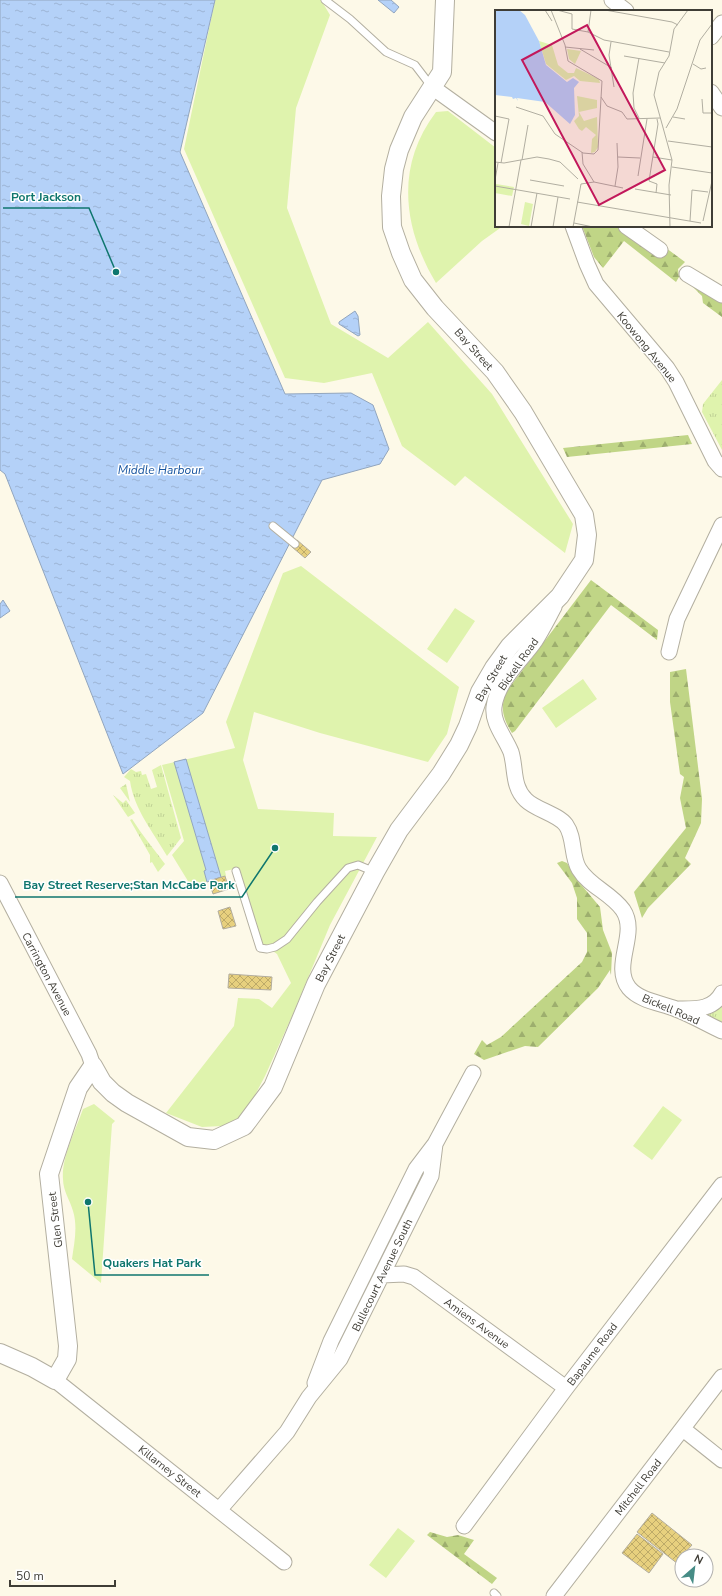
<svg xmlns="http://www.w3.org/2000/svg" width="722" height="1596" font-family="'Nunito Sans',sans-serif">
	<defs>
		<pattern id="grass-tufts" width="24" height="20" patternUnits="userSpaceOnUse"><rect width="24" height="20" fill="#dff3ad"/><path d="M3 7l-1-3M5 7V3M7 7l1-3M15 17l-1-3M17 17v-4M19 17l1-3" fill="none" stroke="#c0d195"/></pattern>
		<pattern id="forest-firs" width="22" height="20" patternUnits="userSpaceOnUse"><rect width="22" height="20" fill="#c0d586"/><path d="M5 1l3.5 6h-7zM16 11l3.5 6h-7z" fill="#9dae6e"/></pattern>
		<pattern id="water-ripples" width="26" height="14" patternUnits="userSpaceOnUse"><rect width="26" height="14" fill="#b4d1f8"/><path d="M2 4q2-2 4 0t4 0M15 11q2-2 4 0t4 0" fill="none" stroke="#9cb4d5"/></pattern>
		<pattern id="building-cross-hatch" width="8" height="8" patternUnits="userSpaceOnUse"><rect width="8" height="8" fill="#e7d07e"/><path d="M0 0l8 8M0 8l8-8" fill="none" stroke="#bdaa68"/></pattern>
	</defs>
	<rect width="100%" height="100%" fill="#fdf9e8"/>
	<path fill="url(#grass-tufts)" d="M722 380V450L702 412 703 404Z
		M161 765 181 838 167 856C153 832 134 809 130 781L124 777 131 769 136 772 141 771 142 775 146 774 151 789 157 787 152 770Z
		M126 784 130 802 120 788Z
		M113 795 123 803 126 800 135 813 128 817Z
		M132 819C142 835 154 849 165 864L158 872 152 862 150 863V855L130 820Z
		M722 1005V1025L705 1015 706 1013 715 1011Z"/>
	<path fill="url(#forest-firs)" d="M582 226H616L627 234 666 248 685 262 678 269 679 277 676 282 624 241 603 268 594 257Z
		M694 282 722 298V317L703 303 702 296 693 287Z
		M688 435 692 444 567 457 563 448Z
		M591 580 658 630 657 640 611 605 515 731 512 733C503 718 500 709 506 692Z
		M686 669 702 799 701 823 685 858 691 864 648 908 642 918 634 892 686 828 680 798 684 777 680 774 670 702V672Z
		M562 861 567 863 578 881 600 907 603 930 612 953 611 975 610 970 598 988 538 1047 525 1046 484 1060 474 1054 482 1040 487 1045 501 1037 582 962 587 952V933L577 919V898L572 883 557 863Z
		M430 1532 447 1537 458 1535 474 1540 464 1554 497 1578 492 1584 427 1535Z"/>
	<path fill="#dff3ad" d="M215 0H321L330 15 296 108 287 208 331 324 388 358 428 322 492 394 573 524 565 553 465 476 455 486 402 446 372 373 324 383 285 378 184 149Z
		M448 111 496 148V226H503L482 241 436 283C403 228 395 166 436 112Z
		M301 566 459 687 447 734 428 762 320 733 254 712 243 760 258 809 334 813 333 836 377 837 330 925 293 1014 265 1076 253 1099 239 1119 222 1126 202 1127 166 1113 234 1026 238 998 259 999 272 1008 291 983 277 954 262 943 239 868 225 871 226 876 191 886 172 855 184 841 162 765 235 748 226 722 283 573Z
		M455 608 475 621 447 663 427 649Z
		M583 679 597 699 556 728 542 708Z
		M94 1104 115 1121 112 1124 101 1283 72 1259C74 1244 78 1227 73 1211 70 1200 63 1191 63 1179 61 1159 76 1129 83 1109Z
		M663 1106 682 1120 652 1160 633 1146Z
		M398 1528 415 1541 386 1578 369 1565Z"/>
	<path fill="url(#water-ripples)" stroke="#91a5be" d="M0 0H215L180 152 285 394 351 393 373 405 389 449 380 464 322 480 203 713 123 774 5 474 0 470Z
		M378 0H391L399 7 394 13Z
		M355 311 358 316 360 335 358 336 339 324V322Z
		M3 600 10 611 0 618V604Z
		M186 759 221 877 207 882 204 871 206 870 174 762Z"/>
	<path fill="url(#building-cross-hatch)" stroke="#b2ad9e" d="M297 540 311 552 305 558 292 547Z
		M225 876 229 889 213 894 209 881Z
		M230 907 236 926 223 929 218 911Z
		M229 974 272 977 271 990 228 988Z
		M652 1513 692 1545 682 1556 678 1564 637 1532Z
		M637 1534 663 1554 649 1573 622 1553Z"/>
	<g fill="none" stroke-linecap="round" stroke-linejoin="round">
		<defs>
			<path id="service" d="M325 0 350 19 386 52 415 65 431 86
				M273 526 295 544
				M236 871 260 948 267 949 275 947 287 939 317 902 348 868 358 865 375 872
				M494 1593 497 1596"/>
			<path id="minor" d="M612 0 626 11
				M711 37 722 23
				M432 87 496 133
				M711 92 722 108
				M573 226 587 264 596 284 667 368 676 382 715 461 722 469
				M626 226 660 250
				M687 274 722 295
				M554 607C548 618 542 630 535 641 521 661 497 681 494 707 492 723 505 737 511 752 516 768 512 787 526 800 536 810 558 814 566 825 575 838 571 856 579 869 589 886 611 893 623 910 639 934 611 965 629 988 640 1001 661 1003 676 1009 692 1015 707 1024 722 1031
				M669 652 677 619 722 525
				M0 883 89 1054 93 1066
				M679 1009C696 1009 713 1010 722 993
				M382 1275 404 1274 414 1277 566 1388
				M55 1380 284 1562
				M315 1383 331 1341 416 1169 435 1144 473 1073
				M683 1429 722 1460
				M219 1510 287 1432 309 1397 340 1359 431 1176 435 1144
				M464 1526 566 1388 722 1185
				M554 1596 722 1377"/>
			<path id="tertiary" d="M0 1353 32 1367 55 1380 67 1359 68 1346 49 1174 78 1088 93 1066 102 1082 113 1093 127 1103 188 1137 214 1140 244 1126 273 1087 316 984 375 872 399 830 441 774 459 745 468 726 480 692 494 668 510 646 560 596 584 560 587 535 584 515 523 412 495 372 435 308 413 280 401 253 392 227 391 196 394 169 399 150 413 117 442 72 445 0"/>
		</defs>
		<use href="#service" stroke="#b3afa0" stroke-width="9"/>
		<use href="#minor" stroke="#b3afa0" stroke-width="17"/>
		<use href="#tertiary" stroke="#b3afa0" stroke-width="20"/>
		<use href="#service" stroke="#fff" stroke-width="7"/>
		<use href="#minor" stroke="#fff" stroke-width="15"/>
		<use href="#tertiary" stroke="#fff" stroke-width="18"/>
	</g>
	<g text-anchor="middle" stroke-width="3" stroke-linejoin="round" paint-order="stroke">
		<g font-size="11" fill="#3f3d36" stroke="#fff">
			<text transform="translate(647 347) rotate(51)" y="4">Koowong Avenue</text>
			<text transform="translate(474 349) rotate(48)" y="4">Bay Street</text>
			<text transform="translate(518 664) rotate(-55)" y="4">Bickell Road</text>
			<text transform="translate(491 678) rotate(-60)" y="4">Bay Street</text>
			<text transform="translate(330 958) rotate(-63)" y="4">Bay Street</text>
			<text transform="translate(47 974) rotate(62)" y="4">Carrington Avenue</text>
			<text transform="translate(671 1009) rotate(23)" y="4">Bickell Road</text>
			<text transform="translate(55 1220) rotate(-97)" y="4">Glen Street</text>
			<text transform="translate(382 1275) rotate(-64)" y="4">Bullecourt Avenue South</text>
			<text transform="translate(477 1323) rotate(36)" y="4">Amiens Avenue</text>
			<text transform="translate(592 1354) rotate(-53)" y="4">Bapaume Road</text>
			<text transform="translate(170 1471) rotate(38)" y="4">Killarney Street</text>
			<text transform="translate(638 1487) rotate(-52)" y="4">Mitchell Road</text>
		</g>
		<g font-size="12" font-style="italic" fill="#1855a0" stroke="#fff">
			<text x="160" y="474">Middle Harbour</text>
		</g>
	</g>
	<g transform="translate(495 10)">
		<rect width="217" height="217" fill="#fdf9e8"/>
		<path d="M44 31 57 35 63 55 73 63H79L81 58 104 69 105 73 85 71 79 66 71 70 51 54ZM72 39 86 41 80 54 74 49ZM82 86 102 90V98L84 102 89 111 102 107 103 137 100 142 96 143 97 129 101 125 91 117 87 121 84 119 79 111 84 106ZM1 174 19 177 17 186 0 183ZM30 192 38 194 34 216 26 214Z" fill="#dff3ad"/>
		<path d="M0 0H24L30 5 44 31 51 55 72 72 78 68 84 72 79 78 80 105 75 114 50 92 22 88 23 91 21 88 18 89 17 87 0 85Z" fill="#b4d1f8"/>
		<path fill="none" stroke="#b1aea1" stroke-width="1" d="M50 0 57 11M62 0 77 4V19L93 22 109 30 174 42M110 0 177 12 183 15M93 22 96 0M116 32 114 45 119 77M70 37 99 40M85 39 117 58M129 46 170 53M198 54 206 59 211 58M106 87 112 96 127 102 132 109 165 108M207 89 208 103H217M21 97 48 106 60 124 88 143 99 144 103 140 107 71 73 51 70 35 56 0M0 106 14 109 6 153M178 107 190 109M144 108 139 98 138 83 144 48M171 118 182 99 205 30 217 14M173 131 217 137M87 142 88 154 99 172M123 147 145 148M158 147 177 150M27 150 33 115M0 152 9 153 42 147 54 149 65 152 83 169M177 157 217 163M143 166 152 109M0 170 3 153M35 170 69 176M0 176 75 189M120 176 123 157 122 133M140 179 176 185M161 183 162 174 154 171 163 114 162 109M82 192 206 213M195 211 197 180 213 182M208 211 217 171M79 213 98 217M14 217 26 150M36 217 42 183M58 217 63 187M78 217 86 174 99 172 128 178M175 217 174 175 177 150 159 85 164 62 174 46 179 19 193 0"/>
		<path fill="#c2185b" fill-opacity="0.15" stroke="#c2185b" stroke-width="2" d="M92 15 170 160 104 195 27 50Z"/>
		<rect width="217" height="217" fill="none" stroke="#3f3d36" stroke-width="2"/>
	</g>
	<path fill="none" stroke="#0f766e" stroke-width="1.5" d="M116 272L89 208H3M275 848L242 897H15M88 1202L95 1275H209"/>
	<g fill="#0f766e" stroke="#fff" stroke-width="1.5">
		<circle cx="116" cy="272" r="4"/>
		<circle cx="275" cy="848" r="4"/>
		<circle cx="88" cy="1202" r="4"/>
	</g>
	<g font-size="12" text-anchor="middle" font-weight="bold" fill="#0f766e" stroke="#fff" stroke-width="3" stroke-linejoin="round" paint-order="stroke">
		<text x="46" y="201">Port Jackson</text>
		<text x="129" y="889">Bay Street Reserve;Stan McCabe Park</text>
		<text x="152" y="1267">Quakers Hat Park</text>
	</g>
	<g transform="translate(694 1568) rotate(28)"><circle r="19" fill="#ffffff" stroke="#b2b1af"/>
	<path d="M0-3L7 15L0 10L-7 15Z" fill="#468c86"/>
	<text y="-6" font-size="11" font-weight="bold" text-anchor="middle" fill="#3f3d36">N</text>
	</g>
	<path d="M10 1580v6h105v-6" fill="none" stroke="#3f3d36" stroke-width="2"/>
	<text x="16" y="1580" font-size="12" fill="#3f3d36" stroke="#ffffff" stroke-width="3" paint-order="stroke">50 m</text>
</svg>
